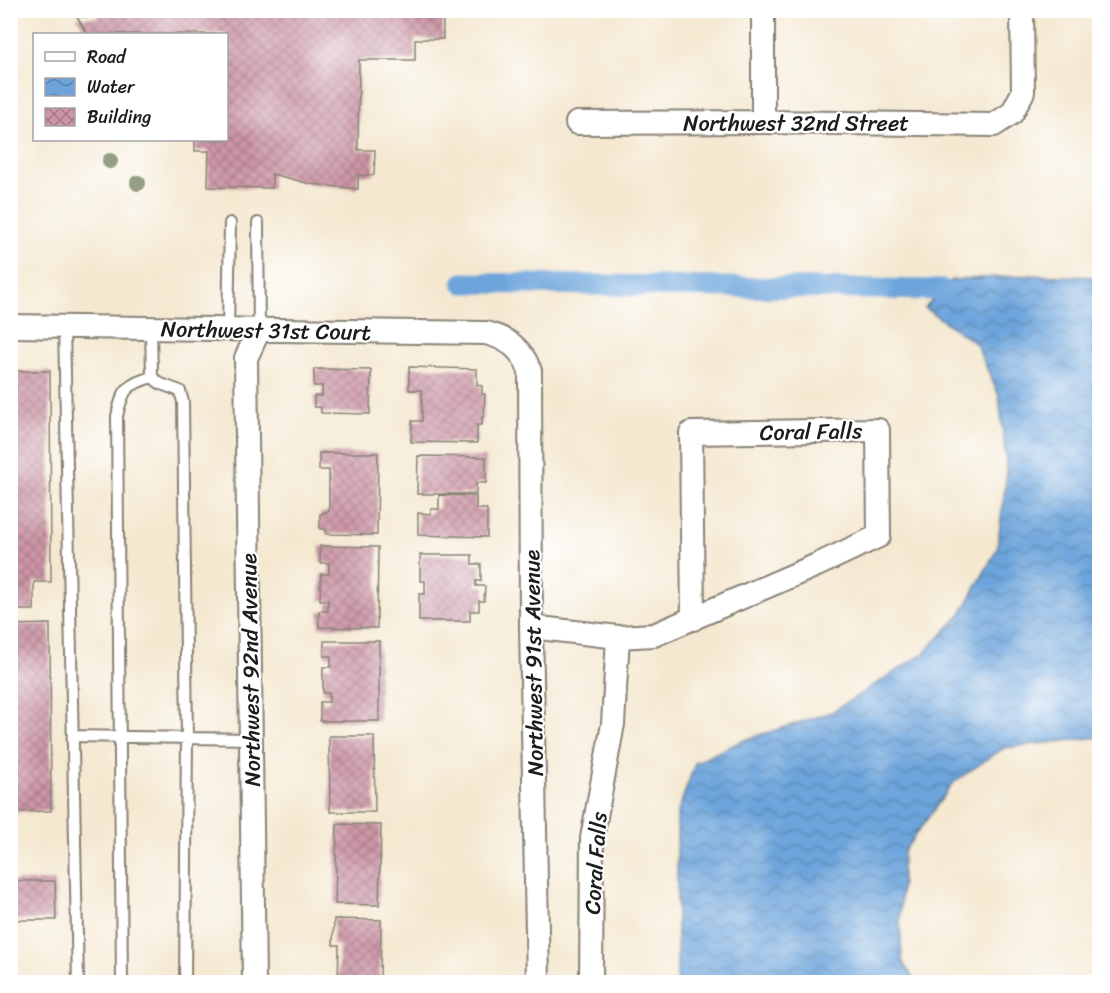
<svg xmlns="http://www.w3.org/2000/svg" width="1110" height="993" font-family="Sriracha,sans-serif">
	<defs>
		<pattern id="water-waves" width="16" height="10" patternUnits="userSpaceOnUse" patternTransform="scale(1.5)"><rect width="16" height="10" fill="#6ca4db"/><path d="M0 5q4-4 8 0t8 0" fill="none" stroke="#5885b1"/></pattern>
		<pattern id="building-cross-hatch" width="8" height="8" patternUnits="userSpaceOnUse" patternTransform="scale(1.5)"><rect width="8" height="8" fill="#cd96a7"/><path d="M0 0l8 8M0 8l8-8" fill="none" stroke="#a67a87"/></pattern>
	</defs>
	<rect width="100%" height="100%" fill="#fff"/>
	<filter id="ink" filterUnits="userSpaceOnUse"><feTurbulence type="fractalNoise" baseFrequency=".0167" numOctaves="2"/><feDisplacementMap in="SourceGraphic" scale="12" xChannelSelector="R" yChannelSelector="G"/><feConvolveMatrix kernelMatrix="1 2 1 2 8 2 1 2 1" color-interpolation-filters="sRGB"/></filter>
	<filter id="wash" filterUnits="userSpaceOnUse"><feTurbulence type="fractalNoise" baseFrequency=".008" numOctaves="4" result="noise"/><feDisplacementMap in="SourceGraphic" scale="24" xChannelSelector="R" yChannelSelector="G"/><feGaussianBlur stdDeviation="1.35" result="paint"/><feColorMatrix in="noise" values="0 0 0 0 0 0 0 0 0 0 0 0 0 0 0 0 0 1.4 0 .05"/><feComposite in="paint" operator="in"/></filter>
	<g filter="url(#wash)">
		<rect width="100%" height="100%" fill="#f4e8d0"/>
		<path fill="url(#water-waves)" stroke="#44607c" stroke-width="1.5" d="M1029 275 1099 277V737L1004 748 954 782 903 852 900 917 902 961 916 982H677V815L695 763 741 741 832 712 923 654 961 614 997 549 1007 472 999 396 976 344 925 308 952 280Z"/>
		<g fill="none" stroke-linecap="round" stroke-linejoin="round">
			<path stroke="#6ca4db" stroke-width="21" d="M463 283 943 290"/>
		</g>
		<g id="blocks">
			<path fill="url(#building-cross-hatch)" d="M97 10H443V39H415V60H359L358 150H375L374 175H358V189L311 184 272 174V188L208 187 209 151H195V140H226V34H87L77 17H97Z
				M409 367 477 369V385L482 386V394H485L484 417H482V425H477V443L411 442 412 421H422V390H409Z
				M314 369 371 370 370 414 321 413V407H314V396H322V386H314Z
				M10 371H50L51 582H34V610H10Z
				M319 453H378L377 535 326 534V529H320V514L329 511V470H319Z
				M418 456 486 457V483H476V494H417Z
				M439 495 476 496V509H487V537L418 535V513L431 514V509H439Z
				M320 546 378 547 377 628 319 627V611H328V600H320L321 574H329V563H320Z
				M420 555H472V564H481V581H476V586H485L484 601H479V611H470V621H419V594H425V581H420Z
				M50 624 51 811 10 812V625Z
				M324 641H379V721H320V702H329V693H323V667H331V656H324Z
				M329 736H374L375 812H330Z
				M337 824 381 825 379 905 335 904Z
				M10 881H55L56 920H10Z
				M334 919 381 920 380 982H338L339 945H333Z"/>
		</g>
	</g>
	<g filter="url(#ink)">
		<use href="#blocks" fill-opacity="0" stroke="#888276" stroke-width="1.5"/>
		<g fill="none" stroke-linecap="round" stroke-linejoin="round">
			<defs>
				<path id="service" d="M258 223 259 330
					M64 327 78 982
					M151 328 152 377 161 384 180 391 183 402 187 738 185 982
					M228 330 230 223
					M73 736 251 739
					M122 982 117 416C123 389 126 385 152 377"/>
				<path id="minor" d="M763 10V122
					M577 123 763 122 994 125 1012 113 1023 92 1022 10
					M10 326 486 333C509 339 522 349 530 371L531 627 538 982
					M531 627 618 637 654 635 817 565 879 536 878 430 691 433 693 619
					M254 982 246 358 259 330
					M591 982 592 838 613 724 618 637"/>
			</defs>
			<use href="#service" stroke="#888276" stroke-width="14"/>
			<use href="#minor" stroke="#888276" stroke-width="26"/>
			<use href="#service" stroke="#fff" stroke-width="10"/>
			<use href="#minor" stroke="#fff" stroke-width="22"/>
		</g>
		<g fill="#949f85">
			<circle cx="110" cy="161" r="8"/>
			<circle cx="138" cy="183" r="8"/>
		</g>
	</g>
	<g text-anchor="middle" stroke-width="4.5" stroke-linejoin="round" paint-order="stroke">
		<g font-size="22" fill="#1c1c1c" stroke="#fff">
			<text x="796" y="131">Northwest 32nd Street</text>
			<text transform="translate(266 330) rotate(1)" y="8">Northwest 31st Court</text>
			<text transform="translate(811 431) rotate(-1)" y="8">Coral Falls</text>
			<text transform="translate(533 663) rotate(-91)" y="8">Northwest 91st Avenue</text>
			<text transform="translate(250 670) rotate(-91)" y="8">Northwest 92nd Avenue</text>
			<text transform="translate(595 863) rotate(-86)" y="8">Coral Falls</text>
		</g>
	</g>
	<rect width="1110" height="993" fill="none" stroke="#fff" stroke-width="36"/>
	<rect x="33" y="33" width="195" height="108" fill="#ffffff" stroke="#a4a4a4" stroke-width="1.5"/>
	<rect x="45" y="52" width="30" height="9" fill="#ffffff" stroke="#a4a4a4" stroke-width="1.5"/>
	<text x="87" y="63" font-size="18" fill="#1c1c1c">Road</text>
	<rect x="45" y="78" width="30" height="18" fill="url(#water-waves)" stroke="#a4a4a4" stroke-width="1.5"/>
	<text x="87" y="93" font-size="18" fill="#1c1c1c">Water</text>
	<rect x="45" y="108" width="30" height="18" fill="url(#building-cross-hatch)" stroke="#a4a4a4" stroke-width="1.5"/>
	<text x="87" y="123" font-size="18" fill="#1c1c1c">Building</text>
</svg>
